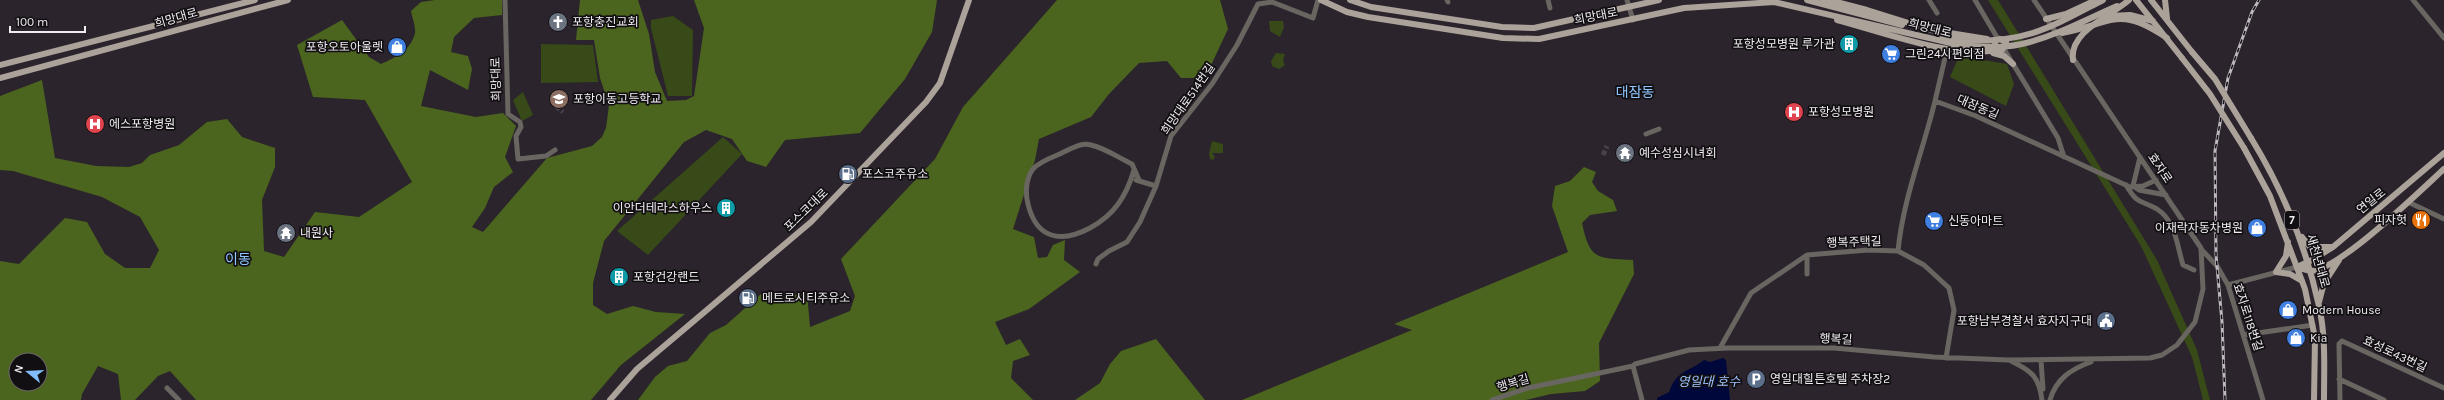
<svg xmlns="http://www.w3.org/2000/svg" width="2444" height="400" font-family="Karla,'Noto Sans KR',sans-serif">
	<rect width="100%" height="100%" fill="#2b242c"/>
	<path fill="#374a17" d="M1988 0H1998L2157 260 2197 350 2210 400H2203L2192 357 2141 246Z
		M673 16 693 30 692 96H668L651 28V20Z
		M1269 21H1283L1284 27 1280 37 1270 31Z
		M541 44 593 45 598 82 541 83Z
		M1276 53 1285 54 1283 61 1285 65 1279 69 1272 66 1271 61Z
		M1959 56 2007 64 2014 84 2006 106 1950 77Z
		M523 92 533 115 522 121 513 100Z
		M723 137 742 154 648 255 617 231Z
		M1212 141 1223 144V153H1212L1215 157 1213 160 1210 159 1209 154Z"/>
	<path fill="#4b651e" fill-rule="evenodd" d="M435 0H502V15L474 18 454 37 451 52 468 56 472 69 468 90 430 70 421 106 476 117 503 113 516 126 505 157 513 172 494 187 485 208 472 227 483 232 547 158 592 146 602 137 606 128 609 105 600 78 594 40H576L580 0H638L649 34 655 72 667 101 686 100 694 96 704 28 694 0H937L932 32 905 79 860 133 785 140 766 167 747 161 732 139 706 130 684 142 604 241 593 283V305L607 314 633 306 656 312 685 314 621 365 591 400H196L170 371 158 376 135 400H121L118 374 98 366 82 394 81 400H0V261L19 264 65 218 87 222 105 254 125 268H150L159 250 140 217 102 197 13 171 0 170V96L42 80 55 158 96 166 129 167 142 163 150 155 179 145 207 122 227 119 242 137 275 148V167L262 200 264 251 284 257 315 212 359 217 412 182 365 100 313 97 297 45 342 20 369 57 381 64C395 58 411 50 415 33 416 27 412 17 411 11L421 2ZM16 360H40V384H16Z
		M1057 0H1220L1228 29 1205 78H1181L1167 61 1139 63 1109 94 1091 117 1039 139 1035 160 1013 229 1034 237 1038 258 1047 257 1053 245 1065 240 1064 260 1080 272 1029 309 995 322 1006 345 1020 339 1030 355 1013 361 1011 378 1033 400H638L655 377 668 366 687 361 710 333 726 325 761 294 774 298 807 293 810 327 850 311 855 296 841 259 935 159 963 107Z
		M1584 167 1596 172 1592 182 1598 191 1613 200 1617 211 1590 215 1582 223C1590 260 1596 258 1633 260L1634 274 1599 343 1600 381 1585 391 1551 394 1526 400H1242L1412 330 1394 324 1568 252 1552 206 1555 186 1570 181Z
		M1156 339 1205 400H1075L1100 383 1110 364 1121 351Z"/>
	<path fill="#00073a" d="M1723 358 1726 360 1730 400H1657V398L1669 392C1677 370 1687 373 1704 360L1710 362Z"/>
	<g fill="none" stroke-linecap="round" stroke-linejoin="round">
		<path stroke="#49424a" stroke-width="5" stroke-dasharray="5 2.5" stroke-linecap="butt" d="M556 106 563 112
			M1603 155 1607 146"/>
		<path stroke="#696561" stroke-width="5" d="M505 0 508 114 520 122 521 127 516 136 518 159 546 156 555 150
			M1447 0 1448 2
			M1548 0 1550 8
			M1627 0 1633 20
			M1929 0 1937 13
			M1975 0 1998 39
			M2413 0 2444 38
			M2004 49 2058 138 2064 157
			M1935 101 1945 58 1944 49
			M1646 134 1659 129
			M1134 170C1126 197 1114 215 1090 228 1060 244 1036 238 1028 204 1025 193 1026 178 1033 169 1040 161 1053 157 1062 153 1071 149 1081 142 1091 145 1105 148 1119 158 1132 164L1139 180
			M1136 180 1156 186
			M2126 185C2138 205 2139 199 2157 209 2176 221 2177 246 2183 265L2194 270
			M2133 186 2139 190 2166 195
			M2133 186 2140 157
			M2408 202 2444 219
			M2201 249 2217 266 2228 285 2263 400
			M1898 251C1903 199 1923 151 1935 101L1976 116 2130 187 2143 186 2156 180
			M1807 255V274
			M1096 264 1098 259 1109 251 1127 242 1140 222 1156 186 1171 136 1212 84 1237 45 1258 4 1272 2 1313 18 1318 0
			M2228 285 2297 267
			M2244 335 2313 325
			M1720 348 1751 293 1807 255 1868 250 1898 251 1924 265 1949 288 1954 310 1946 358
			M2041 360 2043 389
			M2011 361C2032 371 2039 377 2042 400
			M2339 379 2384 400
			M167 388 179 400
			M1492 400 1528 388 1633 366
			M1642 400 1633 366 1635 364 1689 350 1728 348H1834L1934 357 2008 360 2150 358 2162 355 2177 345 2195 322 2203 289 2201 248 2034 0
			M2050 400C2056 379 2071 369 2091 362
			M2340 400 2339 344 2342 341 2444 388"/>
		<path stroke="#aba29a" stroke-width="6" d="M1321 0 1347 12 1368 17 1503 38 1539 39 1684 8 1774 2 1968 47
			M1350 0 1371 7 1502 27 1534 28 1659 0
			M1807 0 1902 25
			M2136 0 2182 58
			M2151 0 2192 52
			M2165 0 2167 18
			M1821 3 1829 0 1867 10 1931 30 1987 39
			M2109 16 2130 15 2153 21
			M2046 19 2066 14 2096 0
			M1837 20C1883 32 1950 58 1996 50
			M1942 35 1967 41
			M1996 40 1994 47 1996 50H2002L2006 42 2000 39
			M1993 53 2004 56 2013 64
			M2073 60C2069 31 2111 16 2129 0
			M0 65 255 0
			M0 78 288 0
			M2251 138C2283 190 2306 247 2319 306 2326 337 2324 369 2324 400
			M2244 148 2270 196 2305 289 2315 338 2314 400
			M2302 237 2310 247H2332
			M2288 242 2286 256 2276 272 2290 274 2302 281
			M2297 267 2312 260 2333 247 2444 153
			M2297 267C2301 268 2307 271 2312 271 2341 268 2420 191 2444 169
			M2319 302 2324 283 2339 260
			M610 400 637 369 811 222 926 102 940 83 969 0"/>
		<defs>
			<path id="rail" d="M2225 400 2222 322 2216 255 2215 151 2228 78 2252 12 2259 0"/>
		</defs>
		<use href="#rail" stroke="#beb9bf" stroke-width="3"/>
		<use href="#rail" stroke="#120f12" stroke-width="1.5" stroke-dasharray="4.5" stroke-linecap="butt"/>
		<path stroke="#aba29a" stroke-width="6" d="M2062 33C2113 23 2118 5 2167 38
			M1967 41C2029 42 2051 27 2103 0
			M1968 47C1987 47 2007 48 2026 43 2058 35 2087 19 2117 6
			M2192 52 2215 79 2251 138
			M2182 58 2210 94 2244 148"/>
	</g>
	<defs>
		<symbol id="church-disc" viewBox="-11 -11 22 22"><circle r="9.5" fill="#6b7280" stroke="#120f12"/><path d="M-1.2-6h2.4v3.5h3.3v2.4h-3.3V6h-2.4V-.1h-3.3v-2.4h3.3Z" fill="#fff"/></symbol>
		<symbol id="building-disc" viewBox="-11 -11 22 22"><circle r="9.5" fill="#0f9aa8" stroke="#120f12"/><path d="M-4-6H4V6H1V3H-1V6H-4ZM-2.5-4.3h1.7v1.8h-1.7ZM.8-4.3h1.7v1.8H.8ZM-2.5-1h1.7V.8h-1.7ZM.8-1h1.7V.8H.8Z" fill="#fff"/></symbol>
		<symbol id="shop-disc" viewBox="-11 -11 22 22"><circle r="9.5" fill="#3f7fe0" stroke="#120f12"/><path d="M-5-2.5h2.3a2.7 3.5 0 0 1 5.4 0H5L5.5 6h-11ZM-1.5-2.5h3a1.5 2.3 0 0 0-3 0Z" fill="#fff"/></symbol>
		<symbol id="supermarket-disc" viewBox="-11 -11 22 22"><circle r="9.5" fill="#3f7fe0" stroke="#120f12"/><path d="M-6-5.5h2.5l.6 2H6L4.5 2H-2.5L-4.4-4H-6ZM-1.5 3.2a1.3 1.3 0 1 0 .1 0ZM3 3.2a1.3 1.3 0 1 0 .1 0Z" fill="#fff"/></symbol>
		<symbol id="school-disc" viewBox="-11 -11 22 22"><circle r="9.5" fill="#8d6e63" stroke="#120f12"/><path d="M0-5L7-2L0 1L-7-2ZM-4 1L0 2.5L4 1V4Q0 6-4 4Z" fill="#fff"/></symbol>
		<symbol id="hospital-disc" viewBox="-11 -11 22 22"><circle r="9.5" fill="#e0444e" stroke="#120f12"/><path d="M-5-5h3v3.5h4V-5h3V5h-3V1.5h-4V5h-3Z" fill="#fff"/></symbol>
		<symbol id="temple-disc" viewBox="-11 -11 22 22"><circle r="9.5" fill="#6b7280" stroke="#120f12"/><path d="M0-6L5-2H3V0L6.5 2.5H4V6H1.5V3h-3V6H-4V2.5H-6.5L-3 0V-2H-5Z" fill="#fff"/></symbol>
		<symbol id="fuel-disc" viewBox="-11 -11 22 22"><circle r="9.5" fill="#5c6f8a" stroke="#120f12"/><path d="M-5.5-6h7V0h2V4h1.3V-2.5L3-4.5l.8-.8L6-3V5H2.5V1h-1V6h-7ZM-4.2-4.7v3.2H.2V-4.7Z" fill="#fff"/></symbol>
		<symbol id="restaurant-disc" viewBox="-11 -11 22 22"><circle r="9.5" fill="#e8710a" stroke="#120f12"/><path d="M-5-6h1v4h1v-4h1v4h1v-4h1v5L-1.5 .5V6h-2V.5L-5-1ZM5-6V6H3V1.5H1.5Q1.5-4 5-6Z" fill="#fff"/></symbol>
		<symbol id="civic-disc" viewBox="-11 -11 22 22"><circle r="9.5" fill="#5c6f8a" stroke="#120f12"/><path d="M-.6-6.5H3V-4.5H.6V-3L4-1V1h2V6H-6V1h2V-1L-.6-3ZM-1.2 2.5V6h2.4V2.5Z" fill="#fff"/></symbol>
		<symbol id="parking-disc" viewBox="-11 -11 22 22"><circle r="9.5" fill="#5c6f8a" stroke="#120f12"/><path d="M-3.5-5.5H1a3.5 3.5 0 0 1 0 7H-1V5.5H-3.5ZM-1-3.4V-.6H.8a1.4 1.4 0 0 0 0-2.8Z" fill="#fff"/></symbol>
	</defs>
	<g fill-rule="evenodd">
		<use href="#church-disc" x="547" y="11" width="22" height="22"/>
		<use href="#building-disc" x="1838" y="33" width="22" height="22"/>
		<use href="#shop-disc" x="386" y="36" width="22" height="22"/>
		<use href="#supermarket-disc" x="1880" y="43" width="22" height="22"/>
		<use href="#school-disc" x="548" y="88" width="22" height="22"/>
		<use href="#hospital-disc" x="1783" y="101" width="22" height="22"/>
		<use href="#hospital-disc" x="84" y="113" width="22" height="22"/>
		<use href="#temple-disc" x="1614" y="142" width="22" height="22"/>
		<use href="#fuel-disc" x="837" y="163" width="22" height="22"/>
		<use href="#building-disc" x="715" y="197" width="22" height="22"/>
		<use href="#restaurant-disc" x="2410" y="209" width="22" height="22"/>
		<use href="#supermarket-disc" x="1923" y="210" width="22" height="22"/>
		<use href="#shop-disc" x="2246" y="217" width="22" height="22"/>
		<use href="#temple-disc" x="275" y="222" width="22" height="22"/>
		<use href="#building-disc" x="608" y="266" width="22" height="22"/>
		<use href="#fuel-disc" x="737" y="287" width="22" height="22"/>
		<use href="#shop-disc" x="2277" y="299" width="22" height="22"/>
		<use href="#civic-disc" x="2095" y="310" width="22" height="22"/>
		<use href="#shop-disc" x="2285" y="327" width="22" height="22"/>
		<use href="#parking-disc" x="1745" y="368" width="22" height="22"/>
	</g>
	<g text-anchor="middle" stroke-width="3.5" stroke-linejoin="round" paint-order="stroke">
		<rect fill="#120f12" stroke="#adaaae" stroke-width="1" x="2285" y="211" width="14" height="18" rx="3"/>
		<g font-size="11" font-weight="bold" fill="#f0ecf1">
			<text x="2292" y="224">7</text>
		</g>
		<g font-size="12" fill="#f0ecf1" stroke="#120f12">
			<text transform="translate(1596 16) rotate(-11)" y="4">희망대로</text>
			<text transform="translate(176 18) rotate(-16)" y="4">희망대로</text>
			<text transform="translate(1930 28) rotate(14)" y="4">희망대로</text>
			<text transform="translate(496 79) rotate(-91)" y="4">희망대로</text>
			<text transform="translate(1188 99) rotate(-55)" y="4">희망대로514번길</text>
			<text transform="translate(1978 107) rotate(23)" y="4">대잠동길</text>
			<text transform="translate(2160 168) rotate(56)" y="4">효자로</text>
			<text transform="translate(2371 201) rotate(-39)" y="4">연일로</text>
			<text transform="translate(806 210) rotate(-44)" y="4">포스코대로</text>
			<text transform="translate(1854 242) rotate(-2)" y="4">행복주택길</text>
			<text transform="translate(2318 261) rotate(74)" y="4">새천년대로</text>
			<text transform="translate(2248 317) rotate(72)" y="4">효자로118번길</text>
			<text transform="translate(1836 339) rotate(3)" y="4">행복길</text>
			<text transform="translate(2395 354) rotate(25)" y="4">효성로43번길</text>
			<text transform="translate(1513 383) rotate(-17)" y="4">행복길</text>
		</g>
		<g font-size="12" fill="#f0ecf1" stroke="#120f12" text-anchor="start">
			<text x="572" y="26">포항충진교회</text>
			<text x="1835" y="48" text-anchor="end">포항성모병원 루가관</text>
			<text x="383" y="51" text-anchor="end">포항오토아울렛</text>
			<text x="1905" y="58">그린24시편의점</text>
			<text x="573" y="103">포항이동고등학교</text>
			<text x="1808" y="116">포항성모병원</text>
			<text x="109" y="128">에스포항병원</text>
			<text x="1639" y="157">예수성심시녀회</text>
			<text x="862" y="178">포스코주유소</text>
			<text x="712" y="212" text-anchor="end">이안더테라스하우스</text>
			<text x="2407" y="224" text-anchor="end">피자헛</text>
			<text x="1948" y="225">신동아마트</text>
			<text x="2243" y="232" text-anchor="end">이재락자동차병원</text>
			<text x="300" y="237">내원사</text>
			<text x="633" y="281">포항건강랜드</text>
			<text x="762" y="302">메트로시티주유소</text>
			<text x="2302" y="314">Modern House</text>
			<text x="2092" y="325" text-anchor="end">포항남부경찰서 효자지구대</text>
			<text x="2310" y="342">Kia</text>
			<text x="1770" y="383">영일대힐튼호텔 주차장2</text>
		</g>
		<g font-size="13" font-style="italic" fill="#9dc3ff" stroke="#120f12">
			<text x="1709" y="386">영일대 호수</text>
		</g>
		<g font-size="14" fill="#8ec5fe" stroke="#120f12">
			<text x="1635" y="97">대잠동</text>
			<text x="238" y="264">이동</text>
		</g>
	</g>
	<g transform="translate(28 372) rotate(288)"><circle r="19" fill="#120f12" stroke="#6b676b"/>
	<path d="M0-3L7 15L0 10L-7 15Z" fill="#81bdfa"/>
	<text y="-6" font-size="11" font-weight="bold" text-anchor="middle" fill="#f0ecf1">N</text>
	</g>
	<path d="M10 26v6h75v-6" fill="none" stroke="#f0ecf1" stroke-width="2"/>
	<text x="16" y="26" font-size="12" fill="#f0ecf1" stroke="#120f12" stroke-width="3" paint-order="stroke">100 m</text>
</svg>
